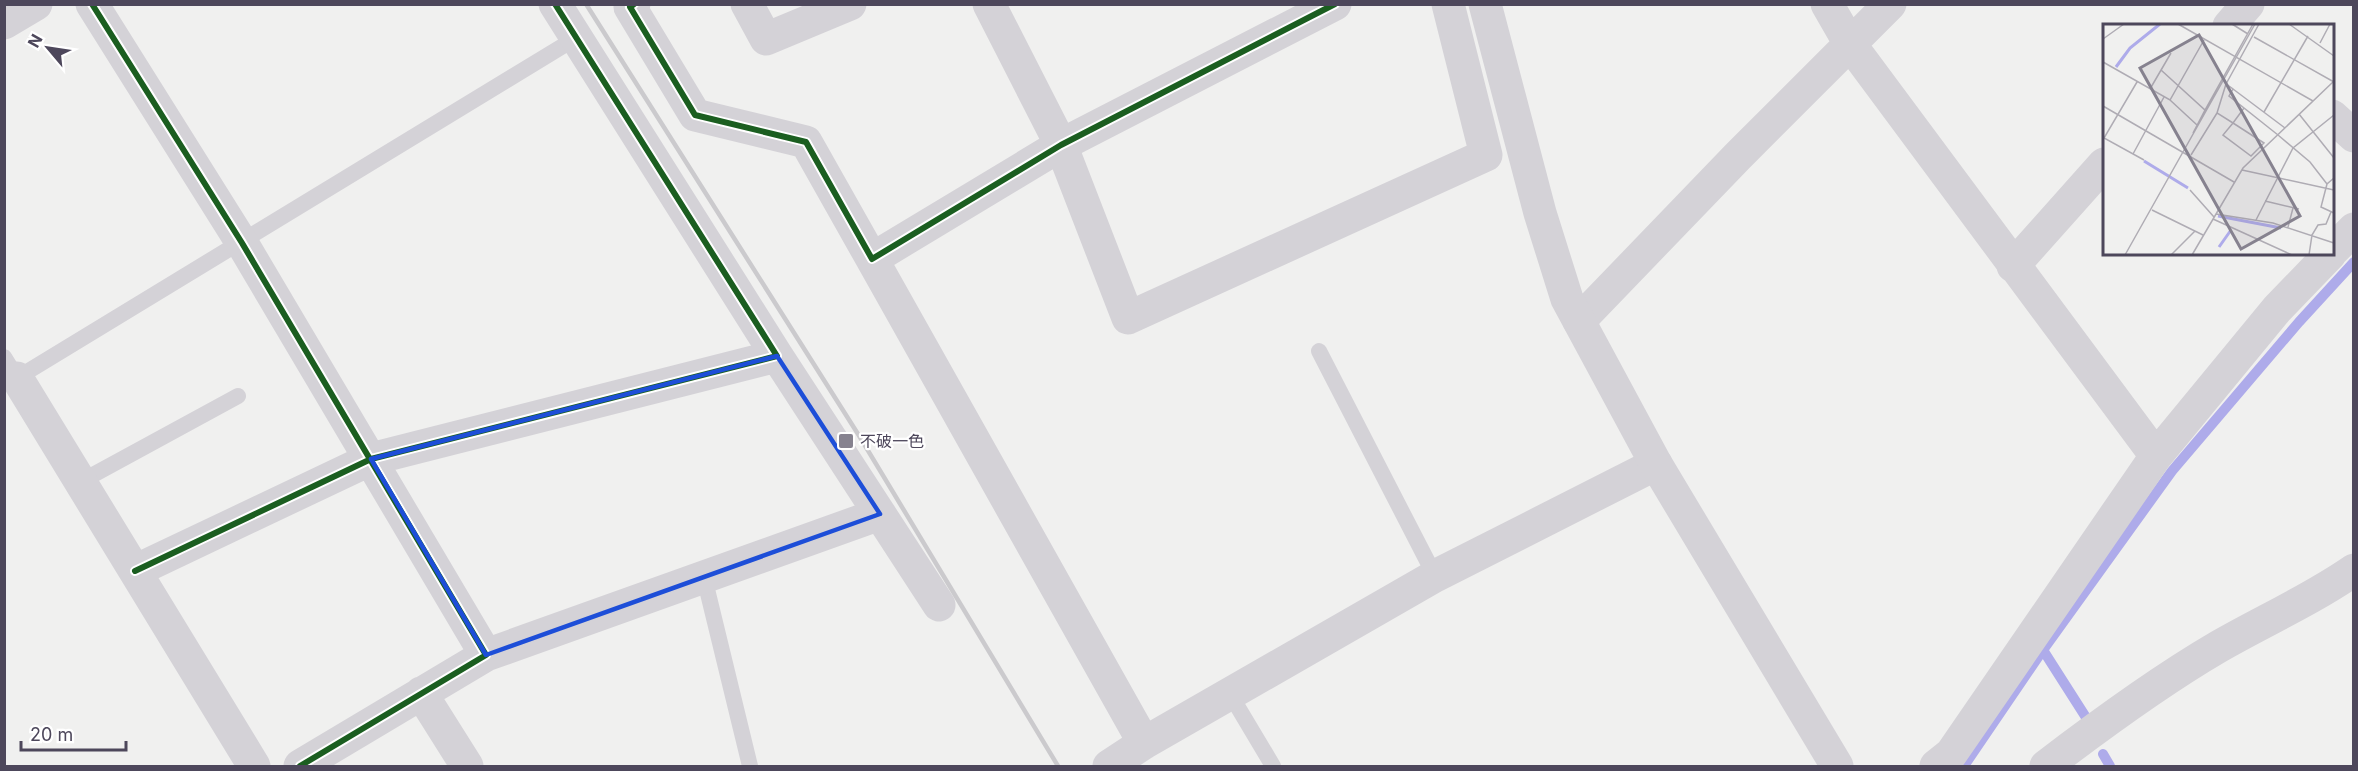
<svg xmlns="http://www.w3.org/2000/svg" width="2358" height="771" font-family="Inter,'Noto Sans JP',sans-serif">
	<rect width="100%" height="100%" fill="#f0f0ef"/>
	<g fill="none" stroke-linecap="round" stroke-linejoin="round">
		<path stroke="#aeabea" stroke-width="10" d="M2043 650 2087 719
			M2103 754 2110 766
			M1964 766 2043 650 2172 471 2299 322 2354 262"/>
		<path stroke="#d4d2d7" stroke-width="16" d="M1319 351 1435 576
			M4 357 17 378 576 38
			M80 482 238 396
			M704 577 750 766
			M1230 694 1273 766"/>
		<path stroke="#d4d2d7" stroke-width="33" d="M92 4 242 243 486 655 300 766
			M634 4 630 7 695 115 806 142 872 259 1061 145 1335 4
			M747 4 766 39 850 4
			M989 4 1061 145 1128 318 1486 155 1448 4
			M1827 4 1850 44 2156 456
			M4 23 36 4
			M2229 26 2248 4
			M2332 116 2354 136
			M2332 251 2354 229
			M872 259 1144 743
			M2013 266 2104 164
			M1579 321 1738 156 1890 4
			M777 356 939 605
			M17 378 254 766
			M135 571 371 459 777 356 555 4
			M486 655 880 514
			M421 693 467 766
			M1109 766 1144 743 1435 576 1656 464
			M1936 766 1951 754 2156 456 2277 309 2330 254
			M2046 766C2101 724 2158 682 2218 647 2263 621 2311 600 2354 570"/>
		<path stroke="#d4d2d7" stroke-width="33" d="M1485 4 1540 213 1567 299 1656 464 1837 766"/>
		<path stroke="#cbcacd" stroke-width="4.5" d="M586 4 858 434 1058 766"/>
		<defs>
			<path id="cycleway" d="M92 4 242 243 486 655 300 766
				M634 4 630 7 695 115 806 142 872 259 1061 145 1335 4
				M135 571 371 459 777 356 555 4"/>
		</defs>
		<use href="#cycleway" stroke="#fff" stroke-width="10"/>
		<use href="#cycleway" stroke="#1b5e20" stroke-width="6"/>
	</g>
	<path fill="none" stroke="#1d4ed8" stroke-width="4.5" stroke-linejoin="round" d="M777 356 880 514 486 655 371 459Z"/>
	<rect fill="#86828f" stroke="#fff" stroke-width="2" x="838" y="433" width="16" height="16" rx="3"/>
	<g text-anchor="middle" stroke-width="4.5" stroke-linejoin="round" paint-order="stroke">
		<g font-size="16" fill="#4d475b" stroke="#fff" text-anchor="start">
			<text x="860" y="447">不破一色</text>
		</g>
	</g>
	<g transform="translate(2103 24)">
		<rect width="231" height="231" fill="#f0f0ef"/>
		<path fill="none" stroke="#aeabea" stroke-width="3" d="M13 43 27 24 57 0M41 137 85 164M115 192 178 204M116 223 128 206"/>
		<path fill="none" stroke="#afacb4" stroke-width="1.5" d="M75 0 210 77M129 0 145 10M186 0 231 32M151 13 231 58M0 15 21 0M217 19 227 0M0 38 67 76 101 16M58 46 102 86 150 0M34 58 1 114 41 136M123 60 156 0M47 65 68 29M130 65 182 104M67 76 94 101M0 82 131 158M141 84 130 99 120 111 148 132 161 119 130 99 114 89 123 60 130 65 126 72 175 111 207 138 224 160M161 88 205 12M196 90 231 134M90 109 102 86M30 130 61 73M88 131 114 89M139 146 231 166M231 154 224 160 218 183 231 189M87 166 111 193M162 177 196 185M49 186 100 211M113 190 170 199 231 219M110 195 189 231M153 196 190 124 231 91M185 203 190 184M22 231 152 0M68 231 92 207M89 231 140 144 231 57M206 231 209 211 215 201 223 200 228 188"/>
		<path fill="#86828f" fill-opacity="0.15" stroke="#86828f" stroke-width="3" d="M96 11 197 192 138 225 37 44Z"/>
		<rect width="231" height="231" fill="none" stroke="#4d475b" stroke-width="3"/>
	</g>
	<rect width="2358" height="771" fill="none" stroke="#4d475b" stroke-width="12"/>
	<g transform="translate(48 48) rotate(299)" stroke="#ffffff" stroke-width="4.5" paint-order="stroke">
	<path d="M0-4.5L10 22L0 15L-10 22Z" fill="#4d475b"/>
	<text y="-9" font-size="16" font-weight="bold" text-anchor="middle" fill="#4d475b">N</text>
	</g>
	<path d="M21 741v9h105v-9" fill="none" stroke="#4d475b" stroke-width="3"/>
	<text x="30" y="741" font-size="18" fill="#4d475b" stroke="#ffffff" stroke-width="4.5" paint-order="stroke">20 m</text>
</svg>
